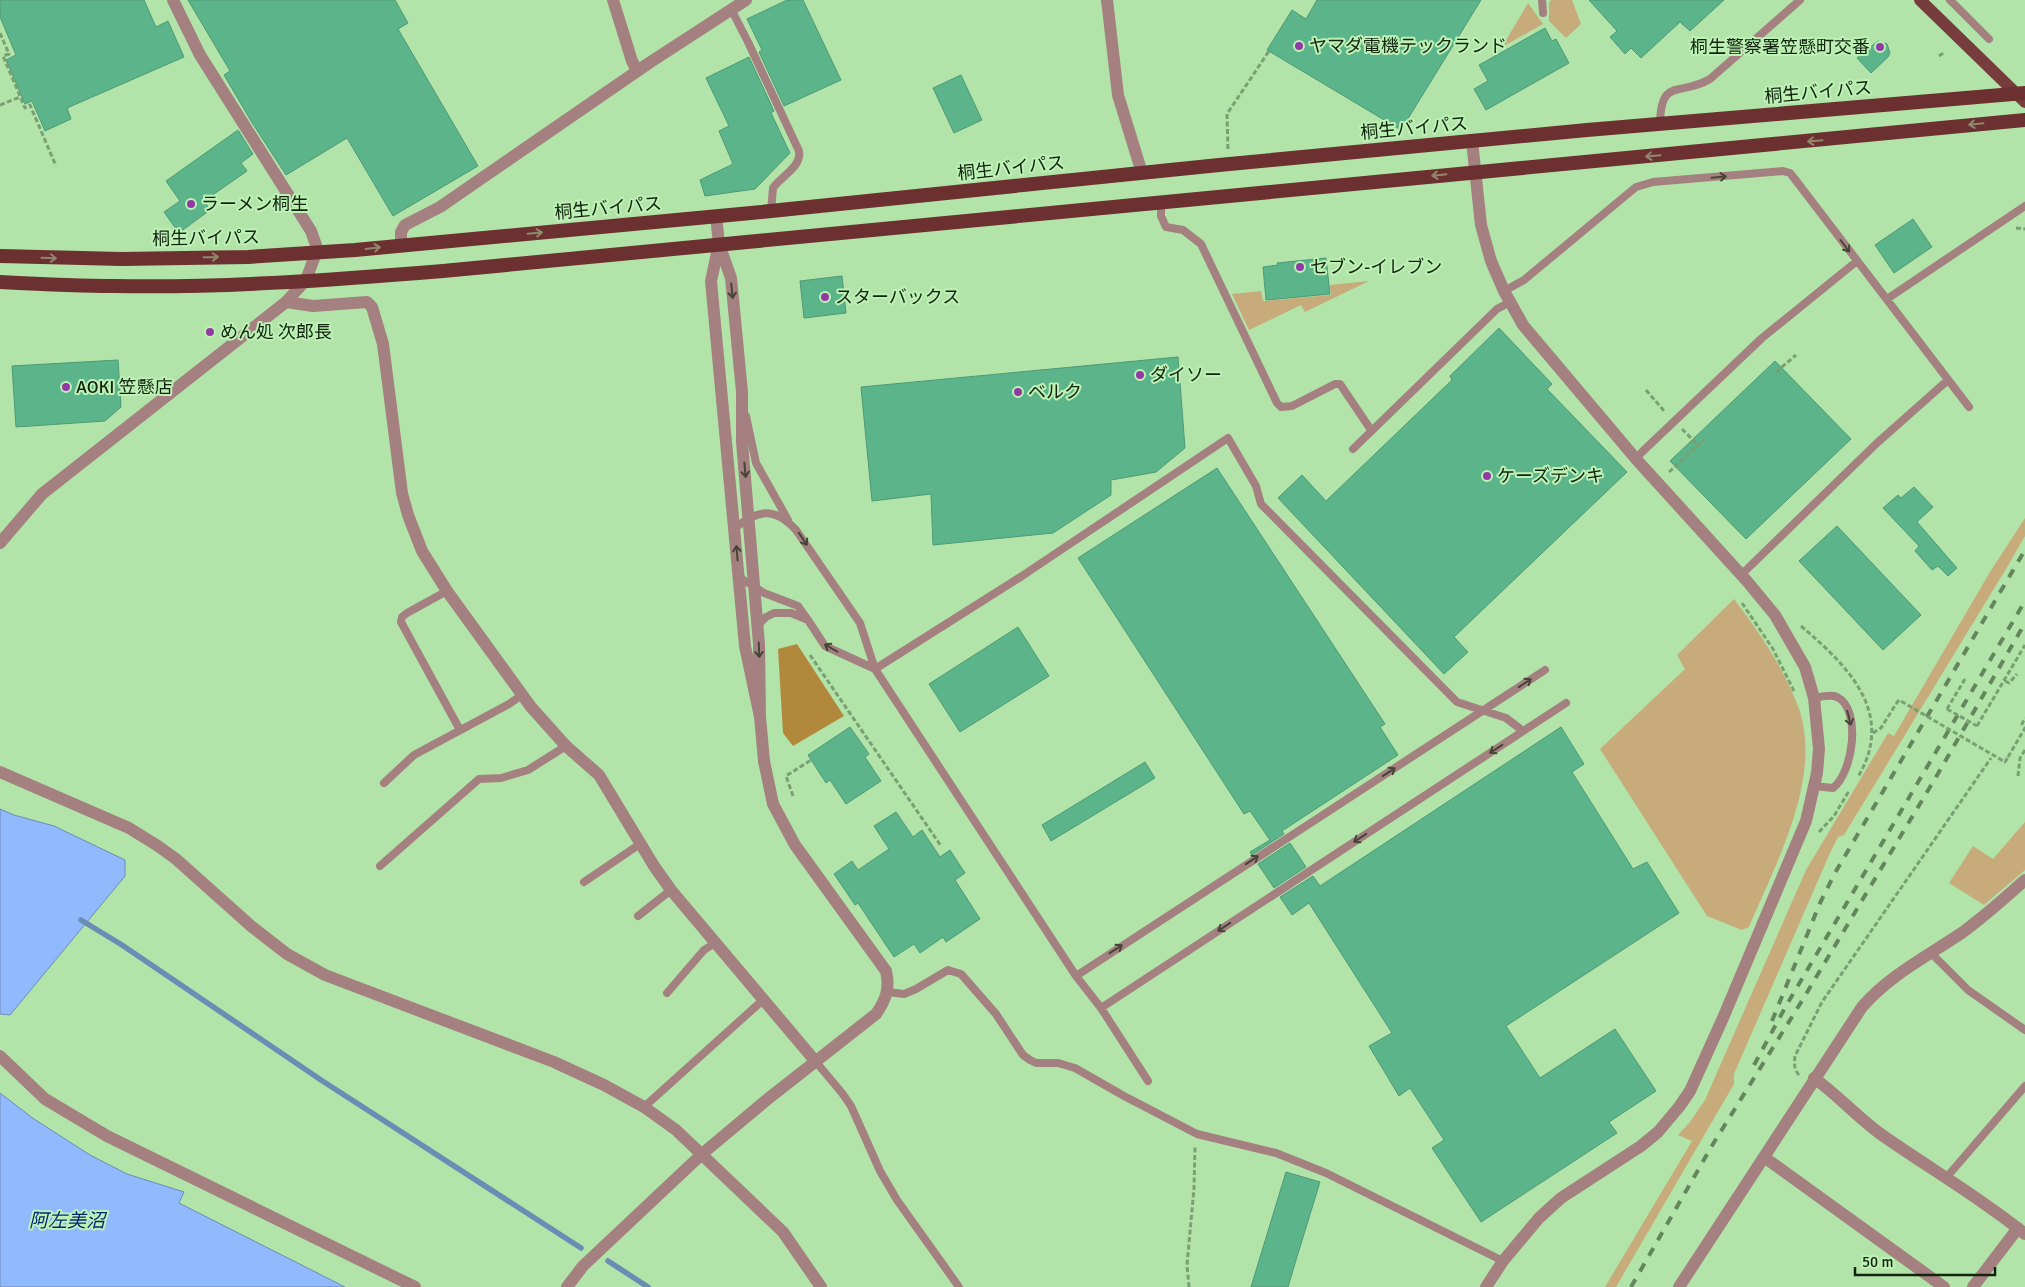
<svg xmlns="http://www.w3.org/2000/svg" width="2025" height="1287" font-family="Signika,'Noto Sans JP',sans-serif">
	<rect width="100%" height="100%" fill="#b2e4a9"/>
	<path fill="#c7ab7b" d="M1551 0H1572L1581 24 1566 38 1549 21V3Z
		M1528 3 1543 24 1502 47Z
		M1369 281 1305 312 1301 305 1249 330 1232 294 1261 291 1263 301 1331 295 1330 285Z
		M2025 518V536L2009 564 1844 835 1838 837 1830 853 1734 1074V1084L1616 1287H1605L1692 1141 1678 1135 1690 1122 1705 1100 1806 870 1888 733 1894 736 1990 572Z
		M1734 599C1759 632 1783 667 1798 706 1824 776 1776 863 1749 927L1742 930 1707 916 1600 749 1685 669 1677 655Z
		M2025 822V870L1984 905 1949 883 1973 846 1993 859Z"/>
	<path fill="#b2893c" d="M797 644 844 716 793 746 783 733 778 649Z"/>
	<path fill="#91b9fd" stroke="#6b8cb5" d="M0 809 14 815 54 826 125 860V876L10 1015 0 1014Z
		M0 1093 34 1119 90 1155 127 1174 184 1192 179 1203 345 1287H0Z"/>
	<g fill="none" stroke-linecap="round" stroke-linejoin="round">
		<path stroke="#6b8cb5" stroke-width="5.5" d="M81 920 122 945 321 1080 581 1248
			M608 1261 648 1287"/>
	</g>
	<path fill="#5cb58a" stroke="#4d9975" d="M0 0H144L156 27 168 21 184 57 67 108 71 119 45 131 32 101 25 104 6 60 16 55 0 17Z
		M188 0H395L408 23 398 29 478 166 393 216 347 138 286 175 251 121 224 75 230 71Z
		M787 0H803L841 80 784 106 759 52 762 50 747 19Z
		M1317 0H1481L1401 130 1267 50 1292 10 1306 19Z
		M1589 0H1724L1690 31 1680 22 1641 58 1631 48 1625 54 1610 37 1617 31Z
		M1545 28 1552 41 1556 39 1569 63 1486 110 1474 89 1488 81 1479 65Z
		M1878 41 1887 44 1890 53 1888 57 1871 73 1857 58Z
		M749 57 774 111 771 113 790 153 755 189 705 196 700 180 733 164 719 131 729 126 706 78Z
		M961 75 982 120 954 133 933 88Z
		M238 130 253 154 241 163 247 171 204 201 210 210 180 232 177 227 176 229 164 212 180 201 166 181Z
		M1913 219 1932 247 1894 273 1875 245Z
		M1326 258 1330 294 1266 300 1263 267 1278 265 1277 263Z
		M842 276 846 313 804 318 800 281Z
		M1499 328 1552 384 1547 389 1627 472 1454 637 1468 652 1444 674 1278 498 1302 475 1326 501 1452 380 1450 376Z
		M1178 357 1185 448 1156 472 1111 480V495L1053 533 933 545 931 494 872 501 861 387Z
		M118 360 121 407 105 421 16 427 12 366Z
		M1775 361 1851 439 1746 539 1670 461Z
		M1217 468 1385 724 1380 727 1398 755 1282 831 1284 834 1252 855 1250 852 1270 840 1250 811 1244 814 1078 558Z
		M1914 487 1933 507 1917 522 1957 568 1948 576 1938 566 1932 570 1915 551 1919 546 1883 508 1898 495 1901 498Z
		M1837 526 1921 615 1883 650 1799 561Z
		M1018 627 1049 676 960 732 929 684Z
		M850 727 869 754 865 757 881 781 846 804 830 780 826 783 808 755Z
		M1561 727 1584 764 1572 772 1633 869 1647 862 1679 913 1506 1026 1540 1078 1615 1029 1656 1091 1609 1122 1617 1133 1481 1222 1432 1148 1444 1140 1410 1088 1399 1096 1369 1046 1392 1033 1309 903 1292 915 1280 897 1313 876 1320 886Z
		M1145 762 1155 778 1051 841 1042 825Z
		M896 812 913 837 922 830 940 857 950 850 965 873 955 880 980 919 946 942 943 937 920 953 914 944 894 957 858 903 855 905 834 874 852 861 858 870 889 849 874 826Z
		M1290 843 1306 867 1274 888 1258 864Z
		M1286 1172 1320 1182 1296 1260 1288 1287H1251Z"/>
	<g fill="none" stroke-linecap="round" stroke-linejoin="round">
		<path stroke="#79a072" stroke-width="3" stroke-dasharray="5 2.5" stroke-linecap="butt" d="M0 33 9 54 3 56 25 108 30 105 56 166
			M1939 56 1945 52
			M0 105 20 97
			M1228 149 1227 114 1269 51
			M2016 228 2025 229
			M1776 372 1796 355
			M1646 390 1665 412
			M1682 429 1698 445
			M1669 472 1705 439
			M1742 603 1773 649 1794 691
			M1801 626C1848 666 1896 713 1858 777
			M810 655 941 846
			M2005 681 2009 683 2017 674
			M1947 709 1965 679
			M1977 726 2025 645
			M1873 733 1881 728 1896 704
			M2008 757 2025 728 2022 724 2025 718
			M2018 776 2020 758 2025 750
			M793 796 786 776 811 760
			M1819 832 1834 816 1849 791
			M1799 1075C1794 1069 1794 1064 1795 1056L1822 1002 1991 758
			M1189 1287 1187 1265 1194 1188 1195 1146"/>
		<path stroke="#a48180" stroke-width="8" d="M1542 0 1543 13
			M1950 0 1989 39
			M731 9 748 42 799 151C802 167 781 176 773 188L771 211
			M1660 124C1661 76 1680 97 1710 79L1800 0
			M1161 203V216L1166 227 1183 230 1201 244 1277 403 1281 407 1292 406 1335 384H1340L1371 430
			M1504 291 1524 280 1636 187 1653 182 1783 171 1790 173 1794 178 1969 407
			M1887 299 2025 206
			M746 416 756 463 788 520
			M1353 449 1497 309 1510 302
			M1636 459 1642 452 1762 338 1857 261
			M735 528C758 510 774 506 796 530L860 623 875 669 1076 976 1101 1008 1148 1081
			M1741 575 1877 443 1948 380
			M739 577 764 593 798 606 808 620
			M447 591 407 613 402 617 401 622 460 730
			M758 625 766 617 774 613H791L808 620 825 646 875 669
			M875 669 1022 576 1228 438 1256 486 1261 504 1457 702 1506 718 1523 731
			M1814 698C1820 697 1830 694 1837 697 1862 709 1853 773 1833 788L1814 786
			M384 783 414 755 509 704 522 695
			M380 866 479 779 501 778 528 770 566 746
			M584 882 640 844
			M638 916 671 890
			M1930 952 1968 990 2025 1030
			M1076 976 1545 670
			M888 992 904 994 916 989 948 970 961 974 996 1014 1023 1055 1030 1060 1036 1063H1058L1075 1068 1124 1096 1197 1134 1276 1153 1326 1173 1503 1261
			M667 993 704 950 715 943
			M1101 1008 1566 703
			M816 1062 842 1093 851 1106 880 1171 897 1200 959 1287
			M644 1107 764 999
			M1946 1178 2025 1086"/>
		<path stroke="#a48180" stroke-width="12" d="M173 0 200 55 311 231 316 245V253
			M613 0 632 61 637 71
			M1107 0 1118 95 1142 173
			M401 245V232L405 225 440 207 649 63 746 0
			M286 302 313 306 367 302 372 307 383 344 402 493 408 515 422 551 447 591 531 707 566 746 599 775 654 866 671 890 816 1062
			M0 1056 45 1099 107 1136 415 1287
			M1814 1078C1839 1096 1858 1118 1882 1135 1929 1168 1981 1198 2025 1234
			M1764 1157 1944 1287
			M567 1287 583 1266 702 1154 769 1098 876 1014C886 1000 890 988 886 971L795 845 773 804 764 761
			M1973 1287 2018 1228"/>
		<path stroke="#a48180" stroke-width="12" d="M1472 141 1481 225 1491 261 1504 291 1523 325 1636 459 1746 580 1775 615 1805 667 1814 698 1819 749 1817 773 1806 821 1723 1018 1690 1091 1679 1107 1658 1132 1641 1146 1561 1198 1539 1218 1503 1261 1486 1287
			M716 216 719 244 731 278 742 392V442L759 644 760 717 745 646 711 281 719 244
			M0 543 42 494 286 302 306 280 316 253
			M760 717 764 761
			M0 772 129 828 158 846 176 859 251 926 287 954 325 975 554 1062 604 1085 644 1107 676 1130 783 1232 821 1287
			M1679 1287 1862 1007C1891 974 1928 956 1963 932 1985 916 2005 898 2025 880"/>
		<path stroke="#763d3c" stroke-width="12" d="M1920 0 2025 102"/>
		<path stroke="#6d3030" stroke-width="14" d="M0 256 122 259 248 257 355 250 751 213 1219 165 1587 130 2025 93
			M0 282C38 284 76 286 114 286 223 288 333 280 443 271L2025 120"/>
		<path stroke="#63865d" stroke-width="4" stroke-dasharray="9 9" stroke-linecap="butt" d="M1772 1021 1820 903 1835 873 2025 550
			M1754 1065 1786 1006 2025 601
			M1631 1287 1713 1144 1800 1004 1936 777 2025 623"/>
		<path stroke="#79a072" stroke-width="3" stroke-dasharray="5 2.5" stroke-linecap="butt" d="M1896 704 1899 700 2005 762 2008 757
			M1947 709 1977 726"/>
	</g>
	<defs><path id="oneway-shaft" d="M-6 0H5M1.5-3L5.5 0L1.5 3" fill="none" stroke-width="1.6" stroke-linecap="round" stroke-linejoin="round" transform="scale(1.25)"/></defs>
	<g stroke="#91876c">
		<use href="#oneway-shaft" transform="translate(1976 124) rotate(174)"/>
		<use href="#oneway-shaft" transform="translate(1815 141) rotate(175)"/>
		<use href="#oneway-shaft" transform="translate(1653 156) rotate(175)"/>
		<use href="#oneway-shaft" transform="translate(1439 175) rotate(174)"/>
		<use href="#oneway-shaft" transform="translate(535 233) rotate(-5)"/>
		<use href="#oneway-shaft" transform="translate(373 248) rotate(-7)"/>
		<use href="#oneway-shaft" transform="translate(211 257) rotate(-1)"/>
		<use href="#oneway-shaft" transform="translate(49 258) rotate(2)"/>
	</g>
	<g stroke="#444536">
		<use href="#oneway-shaft" transform="translate(1719 177) rotate(-5)"/>
		<use href="#oneway-shaft" transform="translate(1845 246) rotate(53)"/>
		<use href="#oneway-shaft" transform="translate(732 291) rotate(84)"/>
		<use href="#oneway-shaft" transform="translate(745 470) rotate(85)"/>
		<use href="#oneway-shaft" transform="translate(803 539) rotate(56)"/>
		<use href="#oneway-shaft" transform="translate(737 553) rotate(-95)"/>
		<use href="#oneway-shaft" transform="translate(831 648) rotate(-150)"/>
		<use href="#oneway-shaft" transform="translate(759 650) rotate(88)"/>
		<use href="#oneway-shaft" transform="translate(1525 683) rotate(-33)"/>
		<use href="#oneway-shaft" transform="translate(1849 718) rotate(76)"/>
		<use href="#oneway-shaft" transform="translate(1496 749) rotate(147)"/>
		<use href="#oneway-shaft" transform="translate(1389 772) rotate(-33)"/>
		<use href="#oneway-shaft" transform="translate(1360 838) rotate(147)"/>
		<use href="#oneway-shaft" transform="translate(1252 860) rotate(-33)"/>
		<use href="#oneway-shaft" transform="translate(1224 927) rotate(147)"/>
		<use href="#oneway-shaft" transform="translate(1116 949) rotate(-33)"/>
	</g>
	<g fill="#9339a4" stroke="#bef1b6" stroke-width="2">
		<circle cx="1299" cy="46" r="5"/>
		<circle cx="1880" cy="47" r="5"/>
		<circle cx="191" cy="204" r="5"/>
		<circle cx="1300" cy="267" r="5"/>
		<circle cx="825" cy="297" r="5"/>
		<circle cx="210" cy="332" r="5"/>
		<circle cx="1140" cy="375" r="5"/>
		<circle cx="66" cy="387" r="5"/>
		<circle cx="1018" cy="392" r="5"/>
		<circle cx="1487" cy="476" r="5"/>
	</g>
	<g text-anchor="middle" stroke-width="4" stroke-linejoin="round" paint-order="stroke">
		<g font-size="18" fill="#11240e" stroke="#bef1b6" text-anchor="start">
			<text x="1309" y="52">ヤマダ電機テックランド</text>
			<text x="1870" y="53" text-anchor="end">桐生警察署笠懸町交番</text>
			<text x="201" y="210">ラーメン桐生</text>
			<text x="1310" y="273">セブン-イレブン</text>
			<text x="835" y="303">スターバックス</text>
			<text x="220" y="338">めん処 次郎長</text>
			<text x="1150" y="381">ダイソー</text>
			<text x="76" y="393">AOKI 笠懸店</text>
			<text x="1028" y="398">ベルク</text>
			<text x="1497" y="482">ケーズデンキ</text>
		</g>
		<g font-size="18" fill="#11240e" stroke="#bef1b6">
			<text transform="translate(1818 92) rotate(-5)" y="6">桐生バイパス</text>
			<text transform="translate(1414 128) rotate(-5)" y="6">桐生バイパス</text>
			<text transform="translate(1011 168) rotate(-6)" y="6">桐生バイパス</text>
			<text transform="translate(608 208) rotate(-5)" y="6">桐生バイパス</text>
			<text transform="translate(206 238) rotate(-1)" y="6">桐生バイパス</text>
		</g>
		<g font-size="19" font-style="italic" fill="#002a75" stroke="#bef1b6">
			<text x="67" y="1227">阿左美沼</text>
		</g>
	</g>
	<path d="M1855 1267v8h140v-8" fill="none" stroke="#11240e" stroke-width="2.5"/>
	<text x="1862" y="1267" font-size="15" fill="#11240e" stroke="#bef1b6" stroke-width="4" paint-order="stroke">50 m</text>
</svg>
